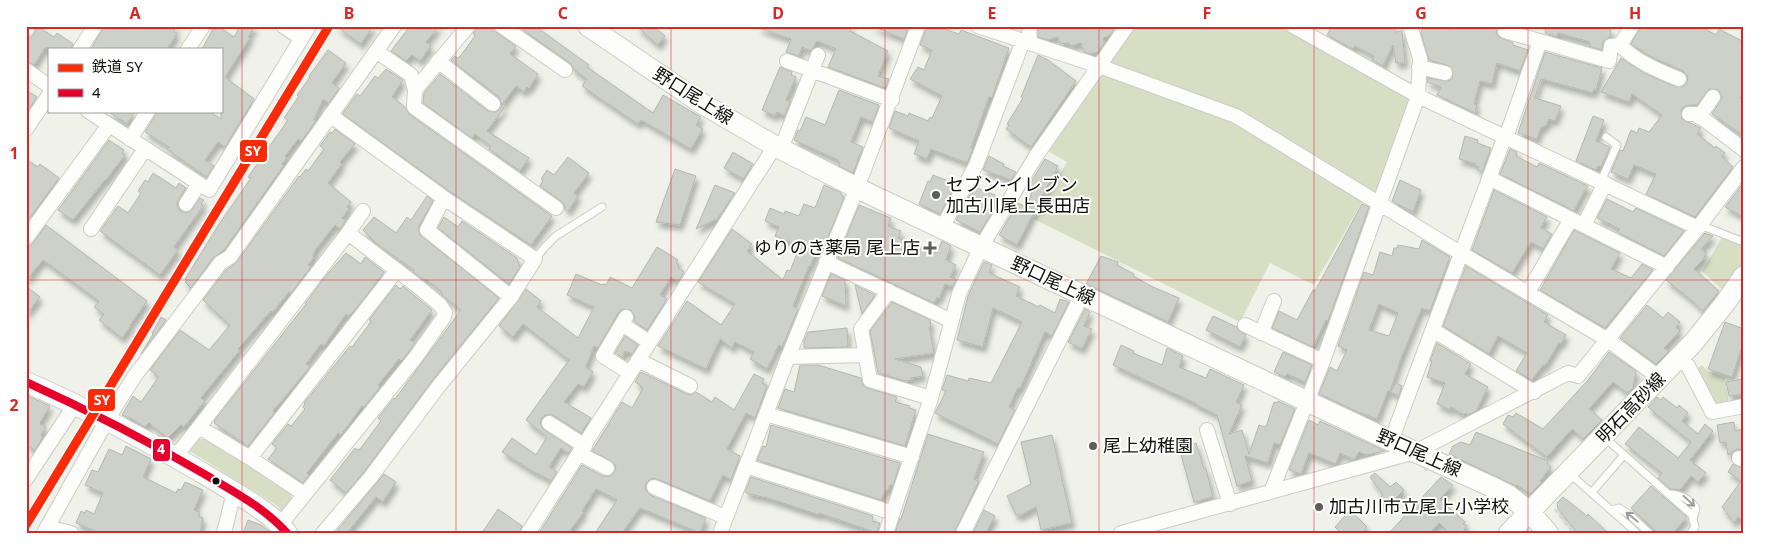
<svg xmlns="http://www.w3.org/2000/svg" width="1770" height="559" font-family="'Noto Sans','Noto Sans JP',sans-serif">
	<defs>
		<filter id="shadow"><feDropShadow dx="3" dy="5.5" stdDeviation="2.5" flood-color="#0004"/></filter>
	</defs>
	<rect width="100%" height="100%" fill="#f0f2ea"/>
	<path fill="#d7dec4" d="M1131 26H1286L1411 98 1376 194 1309 156 1106 63Z
		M1101 72 1236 123 1363 201 1314 285 1270 263 1240 322 1034 219 1067 162 1048 151Z
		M1723 236 1744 244V263L1725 292 1702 271Z
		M1702 365 1707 370 1725 378 1729 404 1721 405 1711 400 1697 369Z
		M198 439H209L291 495 292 505 285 515 277 506 262 496 188 450Z"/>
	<path fill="#ced0ca" stroke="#b6b7b1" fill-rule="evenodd" filter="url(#shadow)" d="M37 26 54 37 57 33 73 44 71 49 45 48 34 65 27 61 26 41 34 34Z
		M104 26H177L173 31 177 34 167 49H91Z
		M218 26 234 37 240 26H255L248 37 250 38 225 77 254 99 225 147 218 142 205 160 214 166 207 177 167 149 169 147 145 132 158 111H209L221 119V49H202L213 29 215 30Z
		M336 26H373L361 44Z
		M410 26H439L426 42 431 46 420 61 412 55 406 61 391 51Z
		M477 26H487L516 46 510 54 538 74 529 89 527 87 524 92 516 86 501 106 504 108 487 131 529 158 520 171 489 149 491 146 475 134 472 138 423 103 424 93 440 74 488 111 496 112 500 109 502 105 499 97 451 60 455 56 458 58 461 55 475 36 473 33Z
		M518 26H535L589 65 587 67 653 113 663 95 701 117 696 125 703 129 691 149 641 120 638 124 582 86 587 79 574 70 570 63Z
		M636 26H653L665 36 658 45Z
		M760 26H852L850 31 888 51 878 76 889 79 885 88 828 67 836 49 817 41 811 51 802 47 799 56 786 52 791 39 759 28Z
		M872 26H909L904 39Z
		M927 26 938 29 939 27 959 34 961 30 1009 48 992 98 989 97 971 148 973 149 967 163 931 149 927 159 914 154 919 141 889 128 895 111 908 116 909 113 928 121 930 117 932 118 942 96 910 79 918 67 924 70 932 50 920 45Z
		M1038 26H1112L1113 31 1109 36 1103 38 1104 43 1098 52 1090 54 1084 52 1081 43 1071 46 1069 43 1060 44 1058 37 1047 40 1038 37Z
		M1332 26H1395V32L1402 31 1405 63H1396L1393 45 1383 66 1372 60 1374 56 1355 46 1353 49 1327 35Z
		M1423 26H1439L1451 30 1452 26H1498L1496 33 1499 37 1513 43V45L1528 50 1520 71 1497 63 1492 84 1480 81 1474 104 1477 105 1475 113 1437 95 1441 87 1427 82 1428 78 1448 81 1452 79 1453 71 1447 65 1429 60 1421 33Z
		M1544 26H1599L1610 29 1611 33 1610 37 1603 42 1602 50 1589 46 1590 42 1558 33 1557 37 1545 33 1546 30 1544 29Z
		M1641 26H1700L1716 35 1719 29 1744 42V93L1740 98 1744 100V136L1712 114 1722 98 1721 94 1718 90 1709 89 1697 105 1685 106 1681 110 1682 119 1701 128 1697 134 1715 148 1716 146 1725 153 1722 157 1733 167 1695 217 1646 194 1656 174 1634 165 1628 179 1611 172 1620 150 1623 151 1631 130 1637 133 1639 128 1649 132 1662 115 1632 94 1629 102 1601 92 1621 58 1644 73 1676 87 1684 86 1687 82 1688 77 1683 71 1652 57 1631 44Z
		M328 50 346 63 332 83 339 88 329 103 323 99 314 120 316 121 301 141 298 139 285 156 287 158 282 164 284 165 224 250 213 258 191 288 185 282 187 280 185 279 221 221 251 178 248 177 288 120 284 118 299 96 297 95 310 77 309 76Z
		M1545 52 1602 68 1596 90 1594 89 1593 93 1541 79 1535 98 1561 106 1555 121 1549 119 1546 126H1544L1543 128 1541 127 1537 139 1518 133Z
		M1038 55 1048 60 1076 81 1031 147 1006 129 1009 125 1007 124 1023 98 1021 97Z
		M780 67 792 72 791 75 796 77 786 100 790 102 785 116 777 112 775 116 762 110Z
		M386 69 403 80 392 97 405 107 409 114 552 216 531 245 449 191 344 115 343 113 357 94 360 96 375 76 378 78Z
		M26 90 37 97 26 113Z
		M839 90 879 105 873 122 861 117 851 142 863 147 853 173 839 166 840 163 838 160 794 140 798 130 800 131 806 117 825 125Z
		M107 111H135L127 124Z
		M1593 116 1604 120 1596 141 1610 147 1601 167 1598 166 1596 170 1576 161Z
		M335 129 355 144 340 162 342 164 328 183 351 202 347 207 349 209 342 218 346 220 341 228 340 229 335 225 316 249 313 256 314 257 308 265 311 267 291 293 289 292 273 312 271 311 238 349 240 350 201 398 205 401 184 427 181 425 168 438 149 423 145 427 134 420 122 415 133 396 141 402 158 378V376L150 370 180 330 209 350 230 325 203 300 226 270 237 262 299 176 300 177 306 169 308 171 324 149 320 146 330 132 332 133Z
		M1465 136 1478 140 1477 143 1491 148 1482 172 1478 170 1479 167 1476 166V164L1459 159Z
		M109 140 124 150 122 153 125 155 106 180H105L73 220 58 210Z
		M1510 149 1517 152 1516 156 1537 167 1539 163 1588 186 1586 190 1584 191 1574 211 1500 174Z
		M733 152 753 164 743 179 724 168Z
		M989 156 1004 164 1003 166 1016 172 1011 180 983 170Z
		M568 157 589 173 574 193 578 196 568 211 565 209 564 205 561 201 540 186 543 180 541 179 547 170 554 175Z
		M26 159 38 167 40 164 59 178 26 223Z
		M1045 159 1058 166 1017 245 999 235 1018 203 1027 207 1033 189 1028 187Z
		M675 169 696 176 680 225 656 222Z
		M153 173 176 188 179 183 186 188 177 203 178 208 182 212H190L200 198 204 200 201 204 203 206 174 247 178 250 160 275 100 231 118 206 128 213 141 193 138 191 145 180 148 182Z
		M933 175 956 184 940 214 919 204 928 181 930 182Z
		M1400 180 1421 190 1413 212 1392 201Z
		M1744 182V217L1725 207Z
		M715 185 735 193 716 221 715 220 696 229Z
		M824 185 840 192 844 198 824 247 819 245 810 267 809 266 793 306 798 309 782 347 779 345 767 369 750 359 754 352 735 342 732 348 720 339 706 369 658 346 687 301 721 325 735 304 698 282 732 229 752 244 747 251 783 280 787 270 790 271 800 246 775 236 779 227 765 221 770 208 784 214 785 211 799 216 804 204 815 208Z
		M974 187 995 195 989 208 993 210 980 232 956 220Z
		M1494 190 1547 217 1541 228 1552 234 1543 249 1531 242 1512 273 1472 250Z
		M427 196 433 201 419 226V234L499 298 431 382 363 473 346 493 330 480 355 448 357 450 360 449 381 421 378 418 394 398 395 399 461 310 441 294 442 292 426 279 424 280 413 272 414 270 376 243 363 230 374 217 396 233 407 217 411 220Z
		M1607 199 1633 212 1636 208 1684 231 1664 256 1617 232 1620 229 1597 218Z
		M1362 204 1369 207 1328 321 1326 320 1313 347 1272 328 1279 311 1297 320 1313 290 1315 291Z
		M859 205 891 218 888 226 901 231 898 238 937 253 942 241 951 246 946 260 956 265 950 277 956 279 953 287 945 284 939 299 937 297 934 303 838 258Z
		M444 217 458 227 462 221 517 258 520 267 509 284 438 228Z
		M46 225 147 301 130 325 131 326 122 338 99 320 104 314 94 307 99 301 43 260 26 281V249L33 243Z
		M1574 230 1620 253 1611 269 1631 278 1642 264 1653 270 1605 328 1540 290Z
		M1705 233 1713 236 1701 249 1706 253 1703 260 1694 269 1719 291 1703 311 1690 299 1666 280Z
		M1422 240 1450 257 1430 311 1422 308 1400 361 1390 392 1396 383 1402 386 1399 396 1388 391 1377 419 1358 412 1319 394 1330 367 1337 371 1347 350 1338 346 1364 272 1373 275 1380 252 1392 256 1394 248H1397L1398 245 1419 249ZM1379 304 1398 313 1389 336 1369 330Z
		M657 247 678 260 676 263 679 265 678 267 684 272 678 282 671 277 660 295 667 299 647 330 634 321 635 317 631 310 622 309 618 313 598 348 594 346 586 367 593 372 584 387 578 384 564 402 591 418 581 433 553 415H545L542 418 540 423 544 430 572 448 568 453 561 448 549 467 557 472 551 481 537 473V474L502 452 512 438 536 455 547 437 526 420 569 360 523 324 513 337 499 326 526 289 541 301 537 307 578 338 594 307 567 295 576 274 602 285 603 284 606 285 610 277 632 288Z
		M346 253 361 264 365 257 384 272 355 310 349 316 346 314 324 346 321 344 306 364 310 367 273 411 274 413 248 446 214 423 215 420 306 304H305L324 278Z
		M1101 256 1118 262 1117 265 1134 274 1133 276 1153 287 1179 298 1168 322 1086 284Z
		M984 262 992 265 989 273 1020 287 1016 296 1039 307 1040 305 1055 313 1060 299 1069 302 1052 336 1045 332 1020 389 1018 388 1009 407 1015 410 998 444 935 413 946 391 942 390 947 375 968 381 969 378 991 383 1022 322 993 308 983 347 957 340 968 296Z
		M1466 266 1548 315 1544 322 1566 335 1561 344 1559 343 1545 366 1543 365 1532 380 1516 371 1527 353 1498 336 1489 354 1443 326Z
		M831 274 845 280 846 306 822 296Z
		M396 285 400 289 403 286 432 310 410 340 415 343 408 353 401 361 399 359 378 385 380 387 364 407 362 406 341 435 338 433 307 473 309 475 303 483 268 459 277 448 272 444 288 424 291 426 305 409 303 407 305 404 304 403 350 346 352 347 367 327 371 321 369 320Z
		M855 285 875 295 862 314Z
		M26 286 40 297 26 315Z
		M892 302 930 320 931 327H929L934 353 895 359 921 367 923 376 911 378V380L906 381 878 373 870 331Z
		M1647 305 1663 318 1668 312 1680 322 1676 327 1680 331 1664 348 1669 351 1656 364 1620 338Z
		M1085 309 1090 312 1084 326 1092 329 1082 349 1068 342Z
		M1213 316 1237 327 1238 330 1246 335 1240 347 1206 330Z
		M161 317 166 320 141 354 153 334 152 333Z
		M1725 322 1744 329V341L1732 377 1708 369Z
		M847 328 848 347 804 348V341L808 332Z
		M625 336 638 345 632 354 625 351 622 357 615 353Z
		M1437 343 1471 364 1465 374 1488 387 1476 411 1468 415 1465 413 1464 415 1451 407 1450 410 1437 404 1445 383 1427 377 1432 361H1430Z
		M1121 345 1134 351 1133 353 1162 365 1167 348 1183 356 1179 367 1206 378 1210 369 1244 385 1236 402 1242 405 1229 434 1242 430 1249 454 1259 425 1266 427 1274 402 1277 403 1278 401 1295 409 1280 445 1274 443 1268 463 1245 456 1252 481 1237 486 1217 415 1195 404V403L1113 365Z
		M1283 352 1312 365 1305 382 1287 374 1285 377 1274 372Z
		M1609 352 1636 371 1633 388 1629 392H1626L1613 382 1589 409 1602 420 1583 439 1572 429 1547 457 1503 424 1508 415 1513 417 1516 413 1543 429 1588 380Z
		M800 365H818L861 378 863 385 867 388 897 397 895 402 910 406 909 408 916 410 905 446 778 408 785 389 794 392Z
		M641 372 687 394 691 395 696 392 712 402 715 397 734 410 754 374 764 379 762 383 767 386 755 418 746 413 727 449 740 456 731 480 723 475 710 501 657 479 652 478 646 483 645 489 650 495 706 518 700 533 640 508 622 533H595L617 500 596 489 582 511 584 512 568 533H539L582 465 603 476H611L614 472 616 468 614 463 592 451 622 402 632 408 643 388 640 386V385L635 382Z
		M1742 379 1744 394 1729 396 1726 382Z
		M26 395 50 406 41 421 40 424 46 427 41 435 43 437 35 450 26 445Z
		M1657 397 1661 400 1663 397 1677 408 1679 405 1688 413 1682 421 1698 434 1705 424 1713 431 1690 460 1706 473 1698 482 1691 476 1680 490 1670 489 1658 478 1662 473 1625 444 1639 427 1678 458 1691 442 1648 407Z
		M1309 420 1318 425 1320 421 1385 451 1366 455 1359 452 1354 460 1340 453 1336 464 1309 453 1301 474 1289 470Z
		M1734 422 1735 431 1744 429V450L1737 449 1728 455 1726 442 1720 443 1717 425Z
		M771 425 900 463 893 486 890 485 888 490H886L881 500 757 460 763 446 766 447Z
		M1476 432 1548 461 1547 464 1551 467 1540 481 1542 482 1530 494 1517 485 1516 486 1449 454 1453 446 1461 442 1470 445Z
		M928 434 984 452 974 479 979 481 954 533H895L900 518 901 519Z
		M1052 435 1072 523 1041 530 1036 507 1021 515H1016L1007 496 1031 484 1021 442Z
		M1196 443 1204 469H1206L1213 497 1194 502 1179 447Z
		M126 446 151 459 143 477 176 493 178 489 181 490 185 482 203 490 194 510 199 512V517L203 518 200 533H100L76 523 81 511 85 513 86 510 94 514 103 493 85 485 92 470 98 472 109 449 122 455Z
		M1733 464 1744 469V521L1738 517 1734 523 1722 507 1741 481 1728 472Z
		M1375 473 1390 487 1396 482 1404 490 1387 507 1379 499 1383 495 1370 477Z
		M384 474 396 482 383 502 376 497 347 533H335Z
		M751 477 873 516 872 521 880 523 877 533 819 513V515L768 498 749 494 745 492Z
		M1441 477 1453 485 1440 499 1465 522 1463 524 1467 526 1462 533H1449L1439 523 1430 533H1389Z
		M1651 486 1687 517 1673 533H1658L1631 508Z
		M1563 497 1587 516 1588 514 1608 533H1578L1558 509 1557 503Z
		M498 509 522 526 519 533H482Z
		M984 510 995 516 986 533H973Z
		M1350 510 1367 527 1362 533H1341L1335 527Z
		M248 520 261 525 271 533H243Z"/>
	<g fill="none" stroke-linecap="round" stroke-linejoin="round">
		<defs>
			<path id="lane" d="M1601 181 1617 145 1606 137
				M1700 225 1744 242
				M535 259 545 247 556 236 602 207
				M1604 437 1692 515 1695 527 1691 533
				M1569 473 1637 533
				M1592 492 1624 455
				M1669 494C1682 495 1688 498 1696 508L1693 520
				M1611 510 1619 508 1630 515 1649 533"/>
			<path id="street" d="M283 26 301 38
				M502 26 565 70
				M978 26 1099 66 1236 116 1447 245 1608 340 1660 378
				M1029 26 1030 43
				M1293 26 1418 96 1698 228
				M26 30 28 26
				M1505 31 1609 61 1611 46 1620 45 1632 26
				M1620 45C1635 61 1659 71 1679 79
				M80 49 95 26
				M188 49 203 26
				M376 51 411 75 415 90 414 107 556 208
				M438 61 493 104
				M787 61 892 100
				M1419 67 1445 73
				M26 70 49 86
				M415 90 468 26
				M88 111 209 190 309 26
				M1689 114H1697L1744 150
				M1699 117 1713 97
				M26 129 49 95
				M1506 137 1540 41
				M130 139 148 111
				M781 149 818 55
				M1489 178 1667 267
				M444 198 427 230 511 297
				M186 204 199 184
				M1584 225 1605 183
				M942 228 976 165 1023 41
				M91 229 145 149
				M348 233 363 211
				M26 238 109 125
				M826 262 952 321
				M889 291 861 329 870 380 931 398
				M1528 292 1571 219
				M626 317 603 356 630 373
				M622 324 649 342
				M1245 325 1323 361
				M1433 330 1534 392
				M1261 333 1274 301
				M788 357 865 355
				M1677 359 1688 366 1712 412 1744 406
				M638 360 690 386
				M766 414 912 457
				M549 423 585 446
				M199 427 250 458 304 494
				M1207 430 1230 504
				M1391 441 1505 136
				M580 454 607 468
				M175 457 199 427 348 233 420 288 440 305 445 312 444 317 415 358 280 525
				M250 458 397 270
				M1739 458 1744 460
				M746 466 893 513
				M26 479 76 403
				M654 487 725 517
				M1271 492 1323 361 1418 96 1420 58 1410 26
				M47 527 71 533
				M44 533 107 420 134 377 215 270 220 263 230 257 394 26
				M224 533 234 492
				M323 533 370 478 438 387 511 297 535 259 444 198 330 115
				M528 533 775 146
				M720 533 788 357 857 188 918 26
				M886 533 931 398 959 294 981 247 1036 156 1127 26
				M963 533 1082 295
				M1121 533 1415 452 1568 373 1578 376 1700 225 1744 167"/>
			<path id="secondary" d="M588 26 701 103 775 146 857 188 981 247 1391 441 1490 486 1508 495 1530 512 1548 533
				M26 382C92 411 154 444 216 481 237 494 272 513 287 533
				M1509 533 1693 343 1726 302 1744 276"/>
		</defs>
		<use href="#lane" stroke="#caccc6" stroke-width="9"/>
		<use href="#street" stroke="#caccc6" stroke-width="16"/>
		<use href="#secondary" stroke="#caccc6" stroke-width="22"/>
		<path stroke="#d6d7d4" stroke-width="2.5" stroke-dasharray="4 4" stroke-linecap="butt" d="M1555 509 1573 533"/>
		<use href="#lane" stroke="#fdfdfc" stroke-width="7"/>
		<use href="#street" stroke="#fdfdfc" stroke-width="14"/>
		<use href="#secondary" stroke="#fdfdfc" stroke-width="20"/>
		<path stroke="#d6d7d4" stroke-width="2.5" stroke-dasharray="4 4" stroke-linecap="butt" d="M1425 471 1436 452"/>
		<defs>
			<path id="bus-1" d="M26 382C88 410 148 441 206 475 234 492 265 508 287 533"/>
		</defs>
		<use href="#bus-1" stroke="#fff" stroke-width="11"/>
		<use href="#bus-1" stroke="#e4002b" stroke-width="8"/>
		<defs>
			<path id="rail-1" d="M26 525 329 26"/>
		</defs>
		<use href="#rail-1" stroke="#fff" stroke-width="12"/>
		<use href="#rail-1" stroke="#fa2b08" stroke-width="9"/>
	</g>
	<defs><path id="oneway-shaft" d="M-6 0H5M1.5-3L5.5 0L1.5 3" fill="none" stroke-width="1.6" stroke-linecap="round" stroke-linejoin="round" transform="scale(1.25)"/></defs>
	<g stroke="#9d9e9b">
		<use href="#oneway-shaft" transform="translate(1689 501) rotate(43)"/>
		<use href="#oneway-shaft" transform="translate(1632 517) rotate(-141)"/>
	</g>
	<path fill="none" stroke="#d62828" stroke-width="1" stroke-opacity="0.55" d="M242 26V533M456 26V533M671 26V533M885 26V533M1099 26V533M1314 26V533M1528 26V533M26 280H1744"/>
	<g fill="#5c5e58" stroke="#fff" stroke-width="2">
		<circle cx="936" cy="195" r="5"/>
		<path d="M927.5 240.5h5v5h5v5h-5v5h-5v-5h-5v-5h5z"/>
		<circle cx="1093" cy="446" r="5"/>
		<circle cx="1319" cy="507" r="5"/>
	</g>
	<circle fill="#0d0f09" stroke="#fff" stroke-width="2" cx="216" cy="481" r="4.5"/>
	<g text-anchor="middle" stroke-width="4" stroke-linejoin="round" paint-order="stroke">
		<g font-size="18" fill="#0d0f09" stroke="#fff">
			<text transform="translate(693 96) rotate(32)" y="6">野口尾上線</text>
			<text transform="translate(1053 281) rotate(25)" y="6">野口尾上線</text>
			<text transform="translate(1631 408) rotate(-46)" y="6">明石高砂線</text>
			<text transform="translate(1419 453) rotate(24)" y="6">野口尾上線</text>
		</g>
		<g font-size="18" fill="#0d0f09" stroke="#fff" text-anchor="start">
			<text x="946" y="191">セブン-イレブン<tspan x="946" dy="21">加古川尾上長田店</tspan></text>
			<text x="920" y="254" text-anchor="end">ゆりのき薬局 尾上店</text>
			<text x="1103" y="452">尾上幼稚園</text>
			<text x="1329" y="513">加古川市立尾上小学校</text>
		</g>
	</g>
	<g stroke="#fff" stroke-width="2">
		<rect x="239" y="139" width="29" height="24" rx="5" fill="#fa2b08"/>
		<rect x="87" y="388" width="29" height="24" rx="5" fill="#fa2b08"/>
		<rect x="152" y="438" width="19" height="24" rx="5" fill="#e4002b"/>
	</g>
	<g font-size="14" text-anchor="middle" font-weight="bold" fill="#fff">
		<text x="253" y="156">SY</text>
		<text x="102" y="405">SY</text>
		<text x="161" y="454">4</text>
	</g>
	<rect width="1770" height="559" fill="none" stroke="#ffffff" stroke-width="55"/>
	<rect x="48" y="48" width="175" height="65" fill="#ffffff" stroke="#9e9f9d"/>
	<rect x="58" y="64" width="25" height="8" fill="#fa2b08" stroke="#9e9f9d"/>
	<text x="92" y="72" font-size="15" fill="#0d0f09">鉄道 SY</text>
	<rect x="58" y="89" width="25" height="8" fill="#e4002b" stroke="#9e9f9d"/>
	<text x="92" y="98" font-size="15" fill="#0d0f09">4</text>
	<rect x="28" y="28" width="1714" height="504" fill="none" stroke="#d62828" stroke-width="2"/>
	<g font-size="16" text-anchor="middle" font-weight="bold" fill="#d62828">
		<text x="135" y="19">A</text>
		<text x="349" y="19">B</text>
		<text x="563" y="19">C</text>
		<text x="778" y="19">D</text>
		<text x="992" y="19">E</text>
		<text x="1207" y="19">F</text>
		<text x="1421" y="19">G</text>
		<text x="1635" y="19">H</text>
		<text x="14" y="159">1</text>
		<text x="14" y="411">2</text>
	</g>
</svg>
